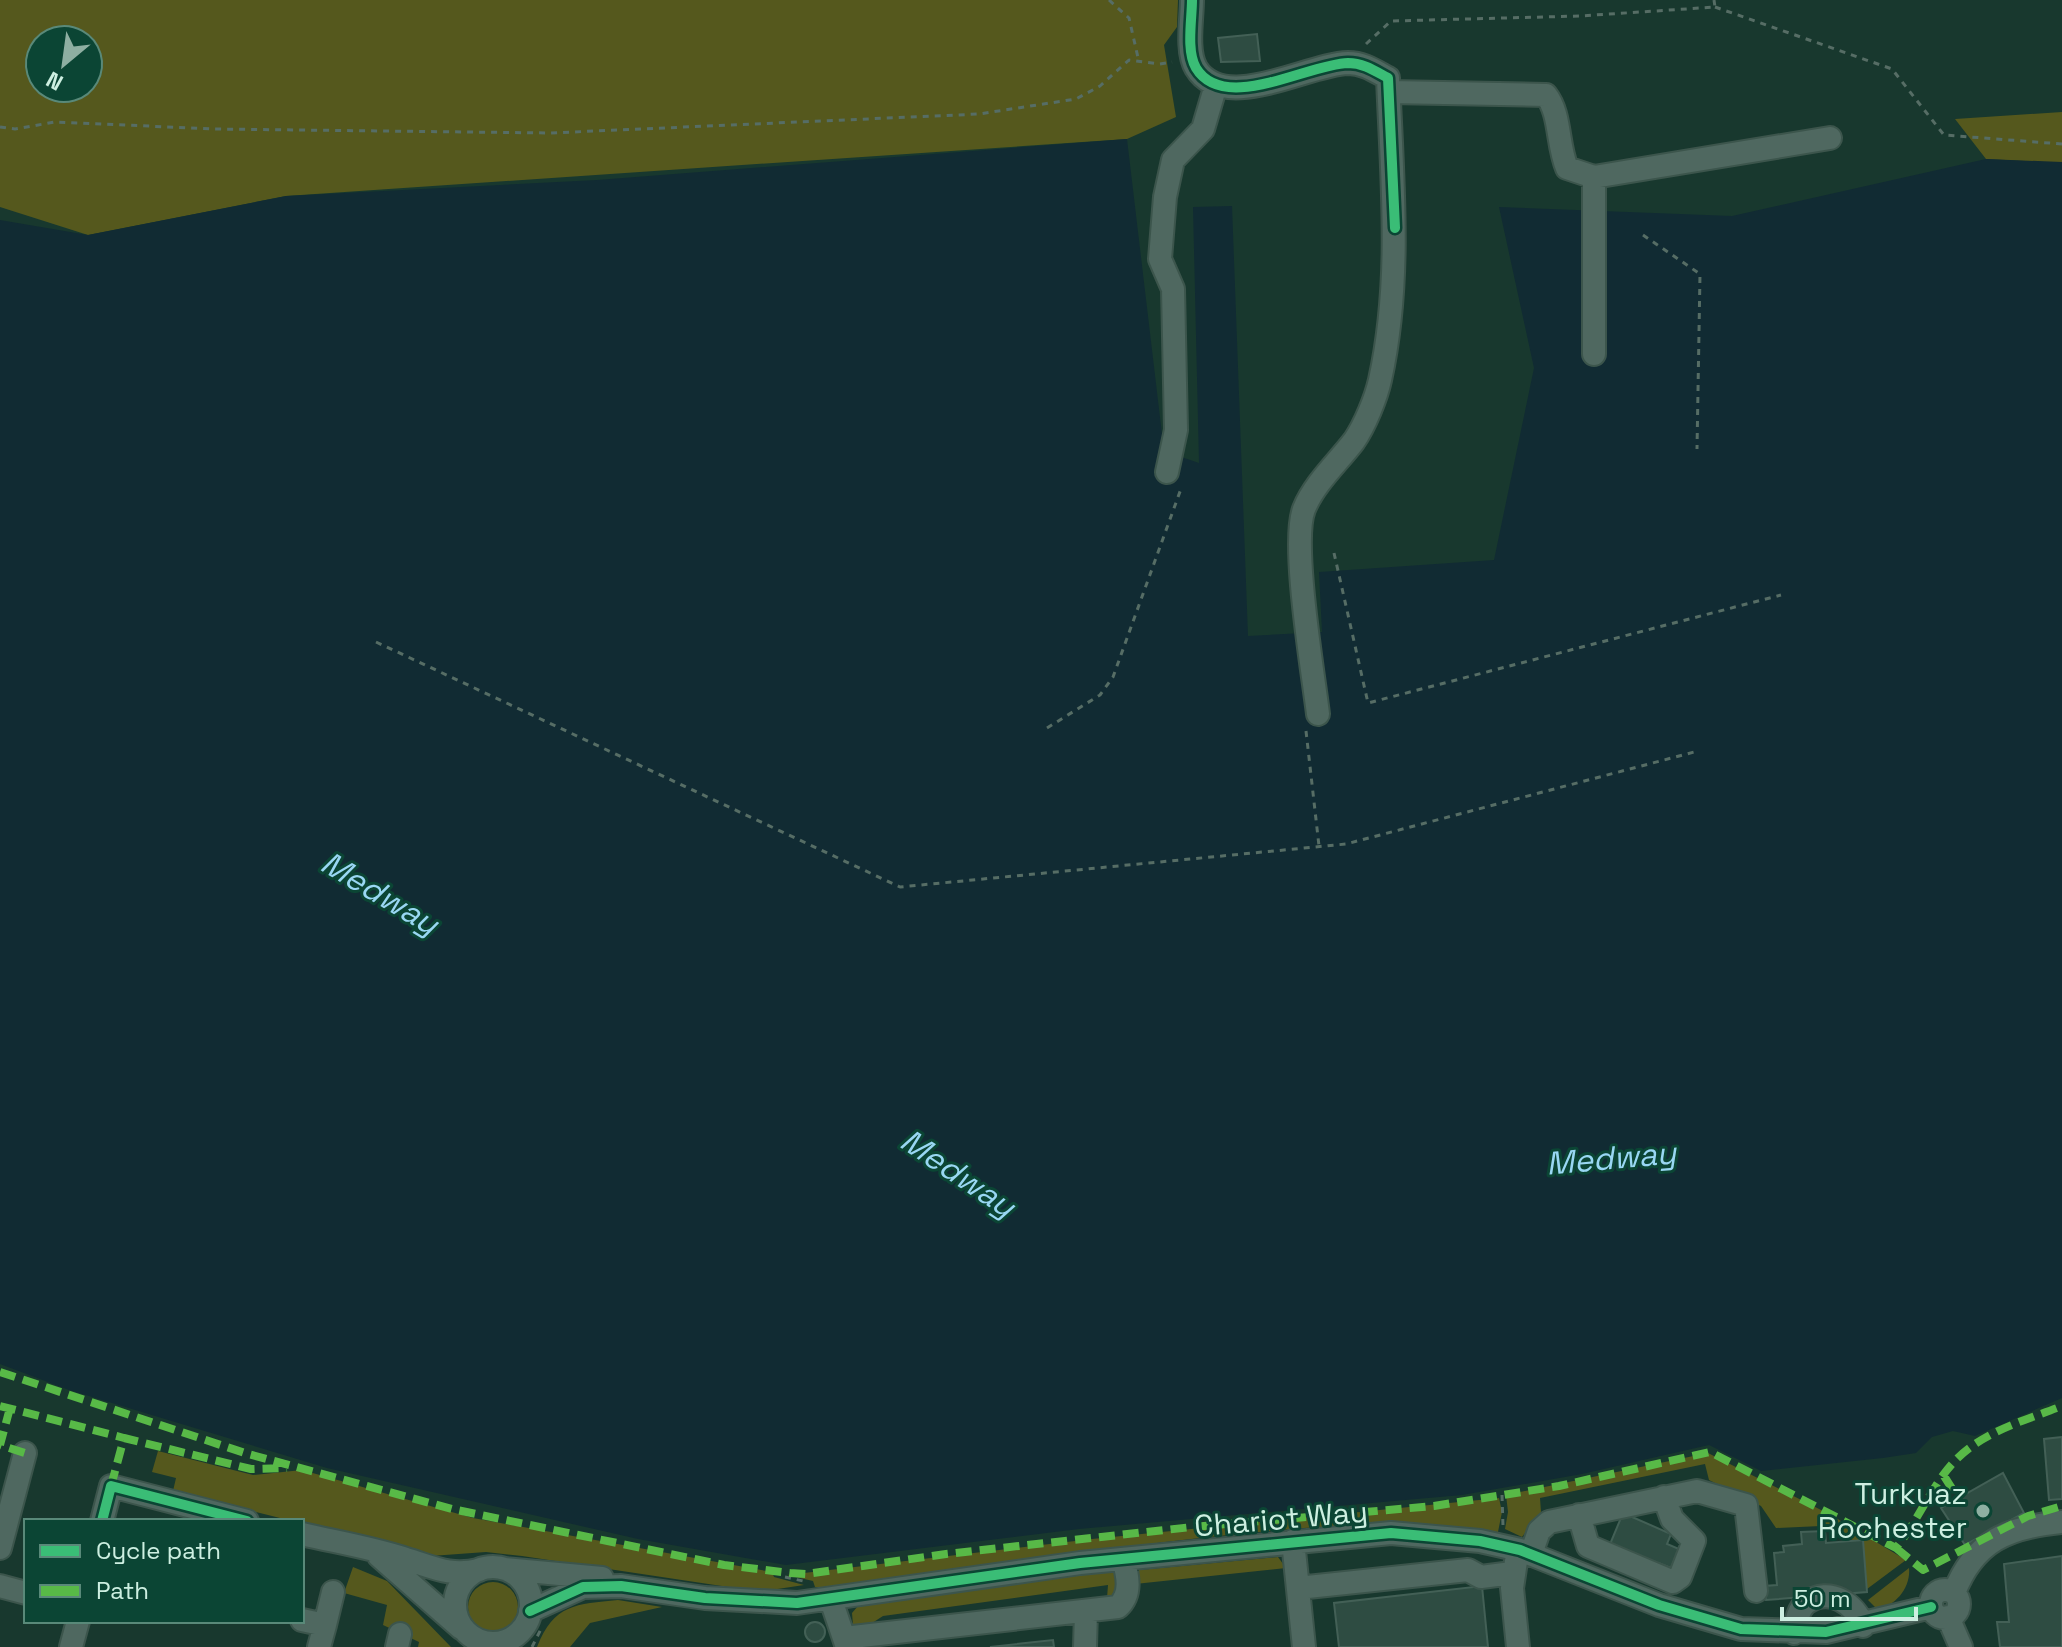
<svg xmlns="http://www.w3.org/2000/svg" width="2062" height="1647" font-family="'Space Grotesk',sans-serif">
	<rect width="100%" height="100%" fill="#18382e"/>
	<path fill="#55581d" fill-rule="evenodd" d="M0 0H1178L1177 27 1164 45 1176 117 1127 139 286 196 88 235 0 207ZM40 40H88V88H40Z
		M2062 112V163L1986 159 1955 119Z
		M158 1451 253 1475 302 1470 473 1518 772 1572 774 1577 804 1585 771 1590 735 1588 522 1556 486 1552 431 1556 173 1491 176 1478 152 1472Z
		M1708 1453 1831 1515 1906 1560 1867 1589 1863 1540 1855 1541 1821 1526 1776 1528 1761 1506 1709 1480 1705 1464 1540 1498 1541 1512 1522 1537 1505 1529 1508 1512 1506 1495Z
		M1499 1498 1502 1512 1498 1532C1401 1517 1306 1527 1209 1537 1082 1551 957 1571 830 1588L815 1587 813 1581 787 1575 1092 1539Z
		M1278 1557 1286 1568 1135 1584 1139 1570Z
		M353 1567 387 1581 451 1647H418L419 1642 383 1625 387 1605 344 1593Z
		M1909 1568C1911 1587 1896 1606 1877 1609L1868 1600Z
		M1112 1570 1121 1578 1120 1594 1107 1598 1108 1585 883 1616 866 1627 853 1625 852 1613 858 1606Z
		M468 1607a25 25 0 1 1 50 0a25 25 0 1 1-50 0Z
		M618 1600 662 1607 590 1623 570 1647H537C554 1604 576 1604 618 1600Z"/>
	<path fill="#112b33" d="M1127 139 1164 451 1199 463 1193 207 1232 206 1248 636 1322 632 1319 572 1494 560 1534 368 1499 207 1732 216 1986 159 2062 162V1398L1975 1436 1953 1431 1932 1437 1916 1453 1883 1458 1761 1471 1709 1445 1582 1474 1462 1495 1079 1529 786 1565 638 1539 327 1468 69 1390 0 1364V220L88 235 286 196 597 180Z"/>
	<path fill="#2e4c42" stroke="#436056" stroke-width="2" d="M1257 34 1260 61 1221 62 1218 38Z
		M2062 1437V1499L2049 1500 2044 1439Z
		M2003 1473 2024 1513 1965 1545 1941 1508Z
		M1623 1513 1671 1534 1667 1544 1679 1549 1671 1568 1659 1563 1656 1570 1608 1549Z
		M1825 1531 1826 1543 1863 1540 1867 1592 1766 1600 1764 1586 1777 1585 1774 1553 1784 1552 1783 1546 1802 1544 1801 1532Z
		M2062 1556V1647H2000L1997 1622H2009L2004 1564Z
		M1482 1586 1488 1647H1339L1334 1603Z
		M805 1632a10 10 0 1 1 20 0a10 10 0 1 1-20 0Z
		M1053 1640 1054 1647H990Z"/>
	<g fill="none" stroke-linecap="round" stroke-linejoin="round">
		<defs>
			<path id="minor" d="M1192 0C1192 19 1186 51 1196 68 1224 114 1308 64 1348 63 1364 63 1375 71 1388 78 1392 179 1402 280 1380 380 1376 398 1365 425 1354 441 1338 462 1314 484 1304 509 1291 543 1313 672 1318 714
				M1389 92 1546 95C1561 114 1557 145 1567 168L1594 177V354
				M1594 177 1830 138
				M1167 472 1176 430 1173 289 1160 259 1165 197 1173 160 1203 129 1216 85
				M1579 1515 1588 1546 1673 1582 1680 1577 1694 1541 1672 1519 1664 1497
				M102 1521 111 1486 247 1521
				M302 1534C336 1542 373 1548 406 1559 433 1567 450 1577 479 1570
				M1293 1541 1304 1647
				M0 1548 25 1453
				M1531 1554 1539 1531 1549 1522 1697 1491 1746 1505 1756 1591
				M379 1556 461 1628
				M1516 1561 1512 1588 1518 1647
				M455 1605a38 38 0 1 1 76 0a38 38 0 1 1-76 0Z
				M505 1569 602 1578
				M0 1586 26 1593
				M1298 1588 1468 1570 1481 1577 1512 1573
				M1931 1604a14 14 0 1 1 28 0a14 14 0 1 1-28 0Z
				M1954 1593C1974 1541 2008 1527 2062 1522
				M831 1600 847 1647
				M530 1611 583 1587 621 1586 705 1598 797 1603 1080 1563 1391 1533 1480 1541 1520 1550 1659 1605 1741 1629 1826 1632 1931 1607
				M1948 1617 1961 1647
				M302 1620 325 1625 319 1647
				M325 1625 333 1592
				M1794 1633C1796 1623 1798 1609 1806 1603 1830 1586 1855 1604 1863 1626
				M844 1638 1118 1607C1132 1594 1128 1576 1123 1559
				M71 1647 78 1621
				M397 1647 400 1634
				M1085 1647 1086 1611"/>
		</defs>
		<use href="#minor" stroke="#3c554c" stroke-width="26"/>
		<path stroke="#566d65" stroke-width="3" stroke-dasharray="6 6" stroke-linecap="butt" d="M1109 0 1129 18 1139 62
			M1715 7 1892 69 1944 135 2062 144
			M1366 44 1391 21 1580 16 1715 7 1714 0
			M0 127 15 129 55 122 215 129 550 133 979 114 1076 99 1100 86 1129 60 1160 64 1172 62
			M1643 235 1700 274 1697 449
			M1334 553 1368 703 1781 595
			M376 642 900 887 1346 844 1698 751
			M1047 728 1100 695 1113 677 1182 486
			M1306 731 1319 846
			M1502 1495 1503 1526
			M785 1577 803 1581
			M532 1647 541 1629"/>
		<use href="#minor" stroke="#4f6860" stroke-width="22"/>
		<path stroke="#58b947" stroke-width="8" stroke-dasharray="16 8" stroke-linecap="butt" d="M0 1372 248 1454 452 1509 724 1565 790 1573 806 1574 946 1554 1192 1527 1434 1506 1559 1486 1710 1452 1896 1548C1917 1522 1932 1486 1952 1464 1980 1432 2024 1421 2062 1406
			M0 1406 124 1438
			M10 1408 0 1445 25 1453
			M1944 1476 1958 1498
			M111 1486 124 1438 251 1469 287 1468
			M1896 1548 1923 1570 2028 1516 2062 1506"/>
		<defs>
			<path id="cycleway" d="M1192 0C1192 19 1186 51 1196 68 1224 114 1308 64 1348 63 1364 63 1375 71 1388 78L1395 228
				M102 1521 111 1486 247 1521
				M530 1611 583 1587 621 1586 705 1598 797 1603 1080 1563 1391 1533 1480 1541 1520 1550 1659 1605 1741 1629 1826 1632 1931 1607"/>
		</defs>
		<use href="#cycleway" stroke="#0b4534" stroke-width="15"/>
		<use href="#cycleway" stroke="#3abd76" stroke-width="10"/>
	</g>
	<circle fill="#8eafa2" stroke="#0b4534" stroke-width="3" cx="1983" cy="1511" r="8"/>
	<g text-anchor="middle" stroke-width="6" stroke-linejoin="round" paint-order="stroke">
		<g font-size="30" fill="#cdefe1" stroke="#0b4534" text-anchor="end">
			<text x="1967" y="1504">Turkuaz<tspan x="1967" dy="34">Rochester</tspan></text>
		</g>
		<g font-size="30" fill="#cdefe1" stroke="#0b4534">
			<text transform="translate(1281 1519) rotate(-5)" y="10">Chariot Way</text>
		</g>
		<g font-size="32" font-style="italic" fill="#99d7f3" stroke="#0b4534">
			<text transform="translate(380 893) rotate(31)" y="11">Medway</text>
			<text transform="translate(1611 1158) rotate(-5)" y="11">Medway</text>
			<text transform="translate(958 1173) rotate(34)" y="11">Medway</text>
		</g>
	</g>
	<rect x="24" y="1519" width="280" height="104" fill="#0b4534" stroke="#598979" stroke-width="2"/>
	<rect x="40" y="1545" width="40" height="12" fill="#3abd76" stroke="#598979" stroke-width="2"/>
	<text x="96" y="1559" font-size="24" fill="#cdefe1">Cycle path</text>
	<rect x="40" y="1585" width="40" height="12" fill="#58b947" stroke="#598979" stroke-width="2"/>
	<text x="96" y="1599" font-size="24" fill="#cdefe1">Path</text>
	<g transform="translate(64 64) rotate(209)"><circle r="38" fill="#0b4534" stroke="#598979" stroke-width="2"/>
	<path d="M0-6L14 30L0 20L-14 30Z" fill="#8eafa2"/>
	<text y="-12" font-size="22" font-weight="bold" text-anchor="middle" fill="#cdefe1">N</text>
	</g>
	<path d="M1782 1607v12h134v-12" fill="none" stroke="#cdefe1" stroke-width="4"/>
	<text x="1794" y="1607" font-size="24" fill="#cdefe1" stroke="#0b4534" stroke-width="6" paint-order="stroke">50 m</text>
</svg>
